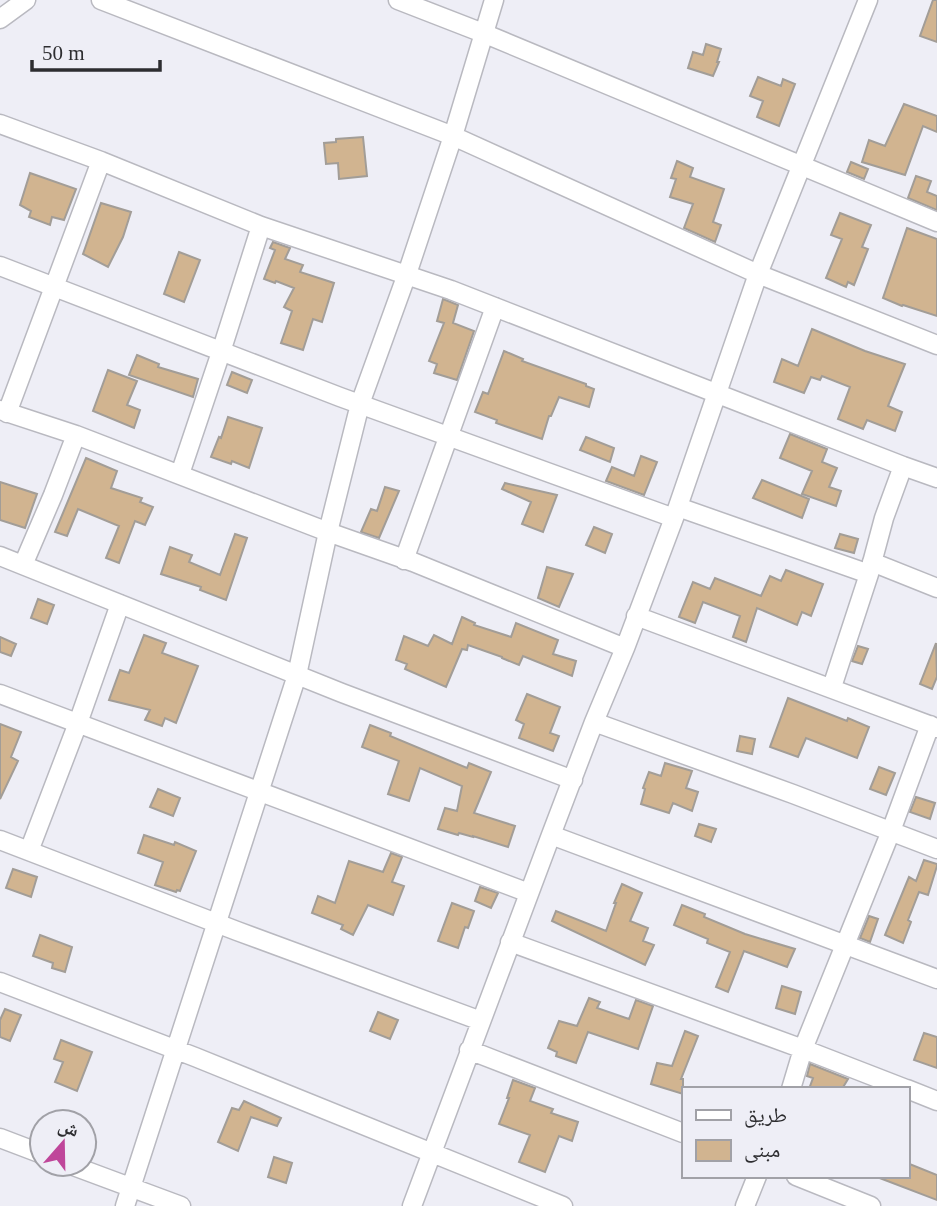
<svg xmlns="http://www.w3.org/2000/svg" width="937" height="1206" font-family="'Times New Roman','Noto Naskh Arabic',serif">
	<rect width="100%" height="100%" fill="#eeeef6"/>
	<path fill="#d1b490" stroke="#a29d97" stroke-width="2" d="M933 0H937V42L920 36Z
		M706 44 721 49 717 62H719L713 76 688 68 693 52 703 55Z
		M758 77 781 86 783 79 795 84 779 126 757 117 763 101 750 96Z
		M904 104 937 116V132L923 126 905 175 862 162 869 140 885 146Z
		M363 137 367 176 339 179 338 163 326 164 324 143 336 142V139Z
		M677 161 693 168 690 177 724 189 713 222 721 225 715 242 684 228 693 204 670 197 676 179 671 178Z
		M851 162 868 169 864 179 847 172Z
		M30 173 76 189 64 220 52 217 50 225 29 217 31 211 20 205Z
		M916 176 931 181 927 192 937 196V210L908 198Z
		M101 203 131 212 123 237 108 267 83 254Z
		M840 213 871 225 862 247 868 249 854 285 848 282 846 287 826 278 842 239 831 235Z
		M907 228 937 239V316L903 305 902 306 883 298Z
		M273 242 290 248 285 259 303 265 300 272 334 283 322 322 313 319 303 350 281 343 292 311 284 307 294 288 276 281 275 283 264 279 275 250 270 248Z
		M179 252 200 260 184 302 164 294Z
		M443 299 458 305 453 323 474 331 457 380 434 373 437 364 429 361 444 323 437 321Z
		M812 329 865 351 905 364 888 406 902 412 895 431 867 420 863 429 838 419 850 387 822 376 820 380 811 377 804 393 774 382 782 359 798 366Z
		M504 351 523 359 522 361 586 384V386L594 389 589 407 559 397 551 416H549L542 439 496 423 497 420 475 412 483 392 488 394Z
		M137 355 159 364 158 367 198 379 193 397 129 375Z
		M108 370 137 381 127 405 140 410 134 428 93 411Z
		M232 372 252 380 247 393 227 385Z
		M228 417 262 428 249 468 232 461 231 464 211 457 219 437 221 438Z
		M790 434 827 449 822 462 837 468 829 487 841 491 836 506 802 494 812 471 780 458Z
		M586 437 614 448 610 462 580 450Z
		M641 456 657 462 644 495 606 481 612 467 634 476Z
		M86 458 117 471 111 488 142 498 140 502 153 507 145 525 135 521 119 563 106 558 119 526 78 509 67 536 55 532Z
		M762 480 809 499 802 518 753 498Z
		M0 482 37 494 25 528 0 520Z
		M505 483 557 495 543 532 522 524 531 502 502 489Z
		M385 487 399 491 379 538 361 532 371 509 377 511Z
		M594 527 612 534 605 553 586 545Z
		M235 534 247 538 226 600 200 590 201 587 161 574 170 547 192 555 189 562 220 575Z
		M840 534 858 539 854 553 835 548Z
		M547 567 573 574 559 607 538 598Z
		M786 570 823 584 811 616 802 612 797 625 757 608 746 642 733 637 740 616 703 602 695 623 679 617 693 582 710 589 715 578 761 596 770 576 781 581Z
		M38 599 54 605 47 624 31 618Z
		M462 617 475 623 474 625 511 637 516 623 558 640 553 654 576 661 572 676 523 656 519 665 502 658V657L468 645 467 650 462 649 446 687 405 669 407 664 396 660 404 636 428 646 434 635 452 644Z
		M144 635 166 643 162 653 198 666 176 723 165 718 162 726 145 720 150 710 109 700 120 670 129 673Z
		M0 637 16 644 11 656 0 652Z
		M936 643 937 677 932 689 920 684Z
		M858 646 868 649 862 664 852 661Z
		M527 694 560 707 550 733 559 736 553 751 519 738 524 724 516 720Z
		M788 698 847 721 848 718 869 727 857 758 806 738 798 757 770 747Z
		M0 724 21 732 11 757 18 761 0 799Z
		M370 725 391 733 390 736 467 768 469 763 491 772 474 813 515 826 508 847 473 836V837L459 833 458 835 438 829 445 808 457 811 462 786 420 768 409 801 388 794 399 761 362 747Z
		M740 736 755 739 752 754 737 751Z
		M665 763 692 771 686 788 698 792 692 811 673 803 669 813 641 804 645 789 643 788 649 772 661 776Z
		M879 767 895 773 886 795 870 789Z
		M158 789 180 798 173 816 150 807Z
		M916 797 935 803 930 819 910 812Z
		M699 824 716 829 711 842 695 836Z
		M144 835 174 845 175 842 196 851 180 891 177 890 176 892 155 885 163 862 138 853Z
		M391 853 402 857 392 882 404 886 393 915 368 905 353 935 341 929 343 925 312 913 318 896 335 903 349 861 383 872Z
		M924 860 937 864V866L928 895 919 892 908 920 911 922 903 943 885 935 909 877 916 881Z
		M13 869 37 877 31 897 6 888Z
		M622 884 642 893 630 921 648 928 643 941 654 945 645 965 552 921 556 911 606 931 616 903H614Z
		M480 887 498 893 491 908 475 901Z
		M452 903 474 911 468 928 465 927 458 948 438 941Z
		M682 905 705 914 704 917 745 934 795 949 787 967 744 951 728 992 716 987 730 952 707 943 708 939 674 925Z
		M869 916 878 919 870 942 860 938Z
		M40 935 72 947 65 972 52 968 53 963 33 956Z
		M782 986 801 992 795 1014 776 1008Z
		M589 998 600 1002 597 1008 629 1019 636 1000 653 1006 638 1049 588 1032 576 1063 556 1056 557 1052 548 1048 559 1021 577 1026Z
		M5 1009 21 1015 10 1041 0 1037V1020Z
		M378 1012 398 1020 390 1039 370 1031Z
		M685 1031 698 1036 681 1079H683V1094L651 1084 657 1063 672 1066Z
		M924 1033 937 1037V1068L914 1060Z
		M61 1040 92 1052 77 1091 55 1082 63 1062 54 1059Z
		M810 1064 848 1079 842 1089H809L813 1078 807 1076Z
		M513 1080 535 1088 530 1101 553 1109 551 1113 578 1122 572 1141 559 1136 545 1172 519 1162 530 1135 499 1124 509 1098H507Z
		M244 1101 281 1118 277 1126 251 1117 238 1151 218 1142 232 1108 239 1110Z
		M274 1157 292 1163 286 1183 268 1177Z
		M907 1163 937 1175V1200L877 1177 907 1176Z"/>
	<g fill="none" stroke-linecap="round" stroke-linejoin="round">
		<defs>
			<path id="minor" d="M101 0 453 136 758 274 937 345
				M398 0 483 33 937 222
				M0 19 26 0
				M0 124 101 161 261 226 451 290 903 466 937 478
				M0 266 340 397 674 518
				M0 410 76 435 328 532 413 562 625 648
				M7 413 101 161
				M180 474 221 352 261 226
				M678 507 869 574
				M0 556 342 693 573 780
				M404 560 495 307
				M872 562 937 588
				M23 565 53 495 76 435
				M636 616 937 728
				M832 687 869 574 884 518 903 466
				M0 694 529 893
				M594 722 793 794 937 849
				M551 835 937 979
				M0 840 237 931 481 1021
				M29 851 78 723 120 604
				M510 942 803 1049 906 1089
				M0 982 195 1057 563 1206
				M469 1050 683 1133
				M791 1089 803 1049 891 831 930 725
				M907 1089 937 1101
				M0 1138 42 1154
				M68 1164 181 1206
				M796 1176 871 1206
				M125 1206 297 675 328 532 360 404 407 274 453 136 494 0
				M412 1206 551 835 594 722 625 648 674 518 758 274 868 0
				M745 1206 757 1176"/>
		</defs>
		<use href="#minor" stroke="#b9b9c0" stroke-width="21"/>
		<use href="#minor" stroke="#fff" stroke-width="18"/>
	</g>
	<rect x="682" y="1087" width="228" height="91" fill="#eeeef6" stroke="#a1a1a7" stroke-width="2"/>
	<rect x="696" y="1110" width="35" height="10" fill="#ffffff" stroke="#a1a1a7" stroke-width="2"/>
	<text x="744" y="1122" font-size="21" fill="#2d2d30">طريق</text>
	<rect x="696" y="1140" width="35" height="21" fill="#d1b490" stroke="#a1a1a7" stroke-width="2"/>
	<text x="744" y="1157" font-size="21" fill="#2d2d30">مبنى</text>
	<g transform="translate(63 1143) rotate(20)"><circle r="33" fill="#eeeef6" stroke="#a1a1a7" stroke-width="2"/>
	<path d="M0-5L12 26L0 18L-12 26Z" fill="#bf469a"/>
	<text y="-10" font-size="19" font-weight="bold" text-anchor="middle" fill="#2d2d30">ش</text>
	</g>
	<path d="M32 60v10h128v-10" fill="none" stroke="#2d2d30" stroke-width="3.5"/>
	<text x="42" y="60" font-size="21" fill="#2d2d30" stroke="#eeeef6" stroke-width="5" paint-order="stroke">50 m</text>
</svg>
